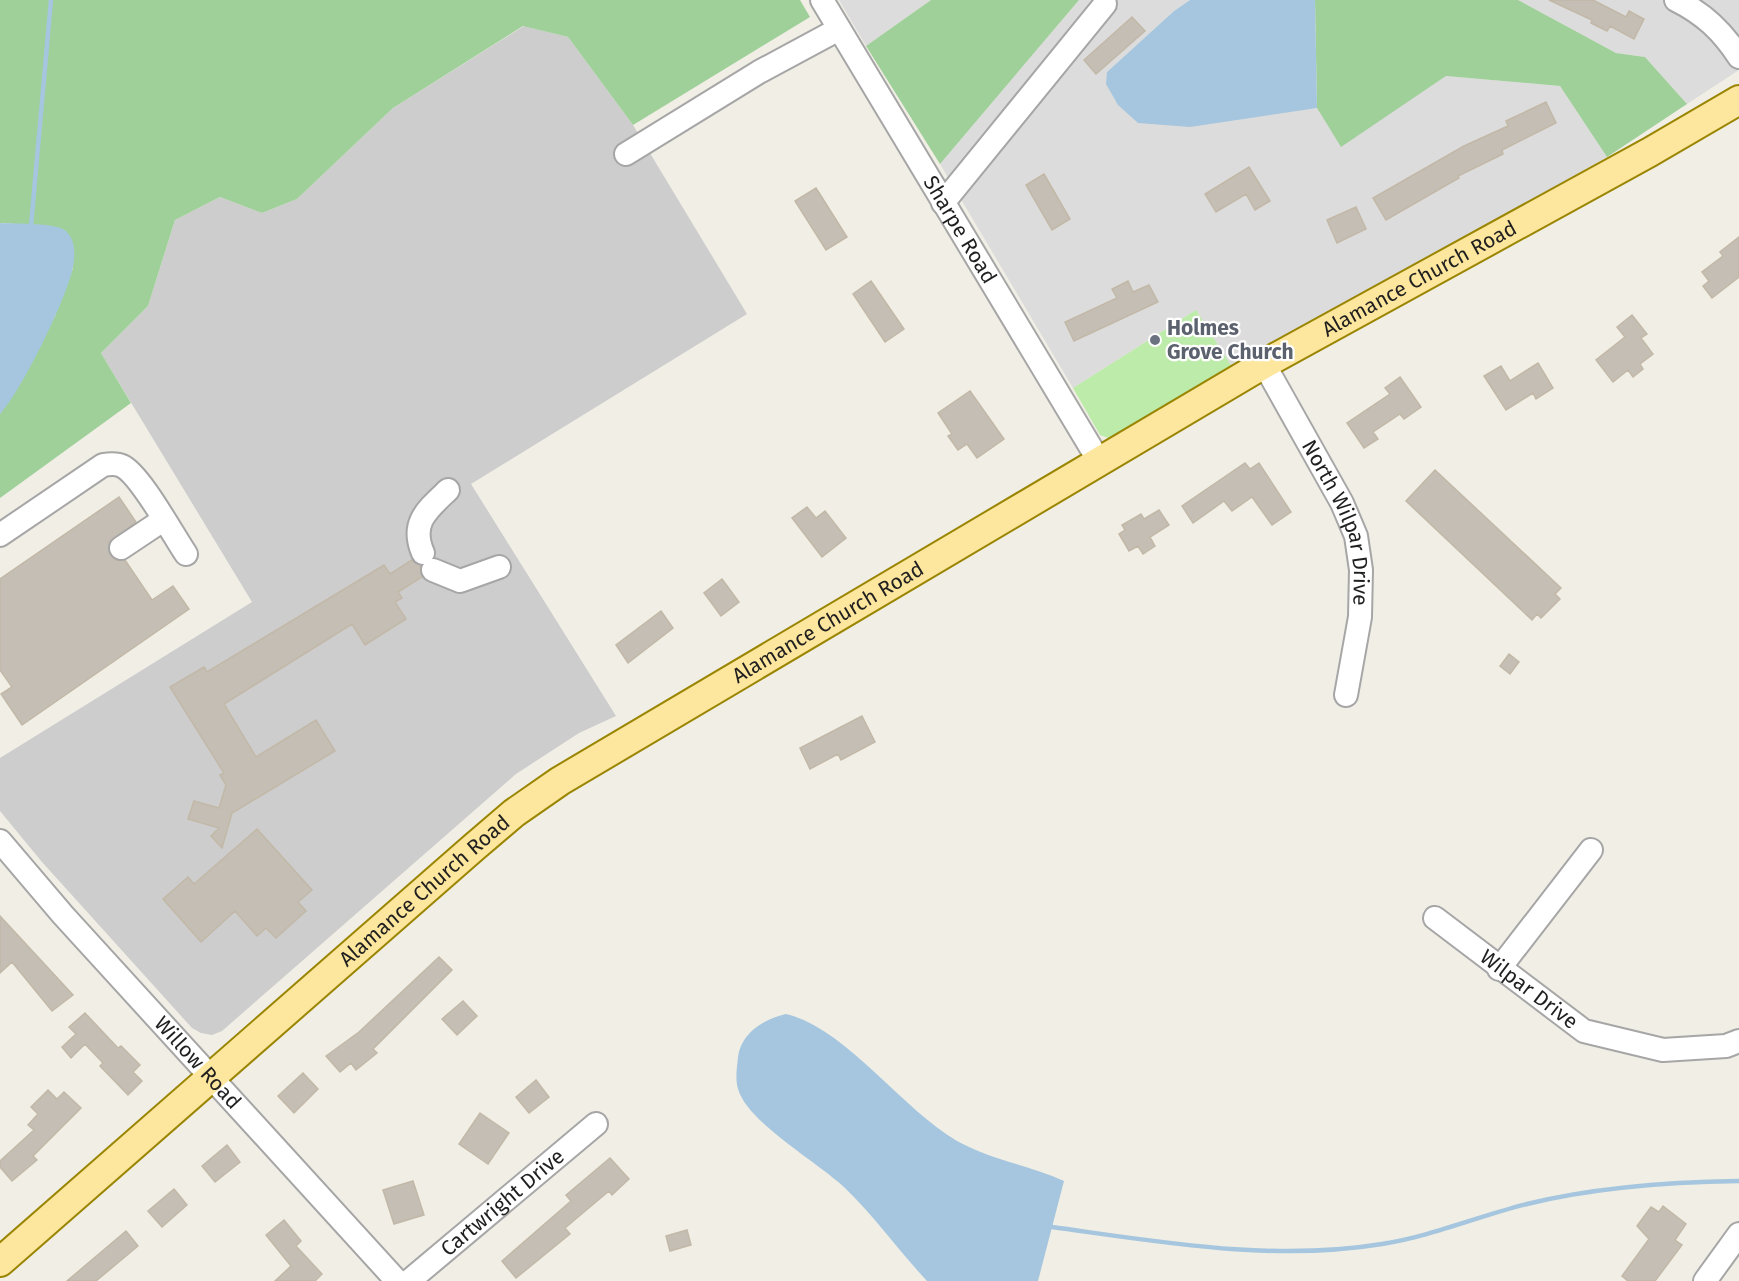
<svg xmlns="http://www.w3.org/2000/svg" width="1739" height="1281" font-family="'Fira Sans',sans-serif">
	<rect width="100%" height="100%" fill="#f0eee5"/>
	<path fill="#dddcdc" d="M839 0H931L866 46Z
		M1079 0H1190L1174 11 1107 72 1275 113 1317 108 1341 146 1446 76 1560 86 1607 157 1232 367 1196 310 1073 388 940 164Z
		M1518 0H1739V70L1687 104 1645 57 1616 53Z"/>
	<path fill="#cdcdcd" d="M524 26 568 37 633 125 747 314 471 484 616 716 579 733 516 774 222 1031 212 1035 201 1033 192 1028 42 862 0 811V758L252 602 101 353 148 306 175 220 220 197 262 213 297 199 393 108Z"/>
	<path fill="#bdebaa" d="M1196 310 1232 367 1111 439 1100 435 1073 388Z"/>
	<path fill="#9fd099" d="M0 0H800L810 17 633 125 568 37 523 26 393 108 297 199 262 213 220 197 175 220 148 306 101 353 131 403 0 498V414L29 368 55 316 73 268 66 231 51 226 0 223Z
		M931 0H1079L940 164 866 46Z
		M1315 0H1518L1616 53 1645 57 1687 104 1607 157 1560 86 1446 76 1341 147 1317 108Z"/>
	<path fill="#a5c6de" d="M1190 0H1315L1317 108 1190 127 1138 123 1118 105 1106 84 1107 72 1174 11Z
		M0 223C15 224 58 222 67 232 76 242 75 255 73 267 67 298 21 392 0 414Z
		M786 1014C844 1027 901 1108 957 1141 991 1160 1029 1165 1064 1181L1038 1281H927C899 1251 875 1217 845 1188 818 1162 748 1123 738 1089 735 1078 737 1068 738 1057 741 1033 764 1019 786 1014Z"/>
	<g fill="none" stroke-linecap="round" stroke-linejoin="round">
		<path stroke="#a5c6de" stroke-width="4.5" d="M27 231 31 226 51 0
			M1047 1223 1052 1227C1161 1242 1272 1262 1382 1244 1433 1236 1478 1216 1527 1204 1596 1187 1667 1182 1739 1181"/>
	</g>
	<path fill="#c5beb4" stroke="#c2b8a7" stroke-width="1.5" d="M1549 0H1593L1626 17 1629 11 1644 19 1634 39 1610 26 1607 31 1591 23 1592 20Z
		M1132 17 1145 31 1096 74 1084 60Z
		M1546 102 1556 123 1502 150 1503 154 1458 176 1459 178 1386 220 1373 198 1464 146 1508 126 1506 121Z
		M1249 167 1270 201 1255 210 1246 194 1216 212 1205 194Z
		M1044 174 1070 219 1052 230 1026 185Z
		M816 188 847 237 826 250 795 201Z
		M1356 207 1366 229 1337 243 1327 220Z
		M1739 237V277L1712 298 1703 286 1709 281 1702 272 1723 256 1720 252Z
		M871 281 904 329 885 342 853 294Z
		M1128 281 1133 292 1149 285 1158 302 1074 341 1065 322 1117 298 1112 289Z
		M1632 315 1647 334 1641 338 1653 354 1640 364 1643 369 1633 377 1628 370 1613 382 1596 360 1625 337 1617 327Z
		M1538 363 1553 388 1536 399 1533 393 1506 410 1484 376 1501 366 1510 381Z
		M1400 377 1421 407 1404 419 1400 414 1373 432 1378 439 1364 448 1347 423 1390 394 1385 388Z
		M970 391 1004 439 977 458 967 444 958 450 948 436 952 434 938 413Z
		M1245 463 1250 469 1259 463 1291 512 1272 525 1252 497 1232 511 1224 501 1193 523 1182 506Z
		M1435 470 1561 588 1555 594 1560 599 1541 618 1537 614 1532 620 1406 501Z
		M119 497 136 522 109 542 110 555 116 560H125L152 600 173 586 189 609 22 725 1 694 12 687 0 670V579Z
		M807 507 816 518 825 511 846 538 822 557 792 518Z
		M1159 510 1169 525 1150 537 1155 546 1143 554 1138 546 1129 551 1119 534 1125 530 1122 525 1141 514 1144 519Z
		M412 560 420 566 422 577 398 592 402 598 395 602 406 619 365 645 352 624 224 704 256 757 316 720 335 751 232 813 222 848 211 836 219 828 188 819 194 801 219 808 226 785 220 775 224 773 170 687 204 667 207 672 384 565 390 574Z
		M722 579 739 602 721 616 704 593Z
		M661 611 673 628 628 663 616 645Z
		M1509 654 1519 662 1510 674 1500 666Z
		M862 716 875 742 841 760 838 754 810 769 800 748Z
		M257 829 312 890 298 902 306 911 276 938 266 928 257 936 235 911 201 942 163 899 188 877 194 884Z
		M0 916 73 995 52 1011 12 962 0 973Z
		M439 957 452 970 373 1049 377 1053 356 1070 351 1063 340 1072 326 1056 359 1032Z
		M463 1001 477 1016 457 1035 442 1019Z
		M85 1013 118 1048 121 1046 140 1065 133 1072 142 1081 128 1095 100 1066 103 1063 85 1044 71 1058 62 1047 76 1034 69 1027Z
		M303 1073 318 1089 294 1113 278 1096Z
		M536 1080 549 1097 529 1113 516 1097Z
		M48 1090 57 1099 64 1092 81 1108 33 1156 37 1160 12 1181 0 1167V1161L34 1130 28 1125 38 1114 31 1107Z
		M480 1113 509 1133 488 1164 459 1144Z
		M227 1145 240 1162 215 1182 202 1166Z
		M610 1158 629 1179 612 1195 609 1191 565 1228 570 1234 516 1278 502 1261 571 1201 566 1195Z
		M413 1181 424 1215 394 1224 383 1190Z
		M174 1189 187 1205 162 1227 148 1211Z
		M1663 1206 1686 1224 1675 1240 1682 1245 1655 1281H1628L1622 1276 1649 1239 1637 1226 1651 1207 1659 1212Z
		M284 1220 301 1241 296 1246 322 1274 315 1281H275L291 1266 266 1235Z
		M687 1230 691 1245 670 1251 666 1236Z
		M126 1231 138 1246 96 1281H67Z"/>
	<g fill="none" stroke-linecap="round" stroke-linejoin="round">
		<defs>
			<g id="minor">
				<path id="s1" d="M822 0 1099 461"/>
				<path d="M1676 0C1704 14 1722 31 1739 57"/>
				<path d="M626 154 759 72 839 29"/>
				<path d="M943 203 1105 4"/>
				<path id="s2" d="M1264 364 1342 503 1356 536 1361 570 1360 617 1346 695"/>
				<path d="M0 535 103 465C109 464 116 463 122 466 140 474 173 535 186 554"/>
				<path d="M121 548 163 520"/>
				<path d="M423 553C410 523 427 510 448 490"/>
				<path d="M433 570 460 581 499 567"/>
				<path id="s3" d="M0 841 63 915 397 1281"/>
				<path id="s4" d="M1435 918 1584 1031 1663 1050 1726 1046 1739 1041"/>
				<path d="M1499 969 1591 850"/>
				<path id="s5" d="M409 1281 596 1124"/>
				<path d="M1705 1281 1739 1234"/>
			</g>
			<g id="major">
				<path id="s6" d="M0 1262 473 848 514 813 560 781 1264 364 1650 152 1739 100"/>
			</g>
		</defs>
		<use href="#minor" stroke="#a6a6a6" stroke-width="26"/>
		<use href="#major" stroke="#9a8500" stroke-width="32"/>
		<use href="#minor" stroke="#fff" stroke-width="22"/>
		<use href="#major" stroke="#fde69d" stroke-width="28"/>
	</g>
	<circle fill="#6b7280" stroke="#fff" stroke-width="2" cx="1155" cy="340" r="6"/>
	<g text-anchor="middle" stroke-width="4.5" stroke-linejoin="round" paint-order="stroke">
		<g font-size="21" fill="#1f1f1f" stroke="#fff">
			<text dy="7" stroke="none"><textPath href="#s1" startOffset="268">Sharpe Road</textPath></text>
			<text dy="7" stroke="none"><textPath href="#s6" startOffset="1734">Alamance Church Road</textPath></text>
			<text dy="7" stroke="none"><textPath href="#s2" startOffset="177">North Wilpar Drive</textPath></text>
			<text dy="7" stroke="none"><textPath href="#s6" startOffset="1050">Alamance Church Road</textPath></text>
			<text dy="7" stroke="none"><textPath href="#s6" startOffset="564">Alamance Church Road</textPath></text>
			<text dy="7" stroke="none"><textPath href="#s4" startOffset="118">Wilpar Drive</textPath></text>
			<text dy="7" stroke="none"><textPath href="#s3" startOffset="297">Willow Road</textPath></text>
			<text dy="7" stroke="none"><textPath href="#s5" startOffset="122">Cartwright Drive</textPath></text>
		</g>
		<g font-size="21" font-weight="bold" fill="#5b616d" stroke="#fff" text-anchor="start">
			<text x="1167" y="335">Holmes<tspan x="1167" dy="24">Grove Church</tspan></text>
		</g>
	</g>
</svg>
